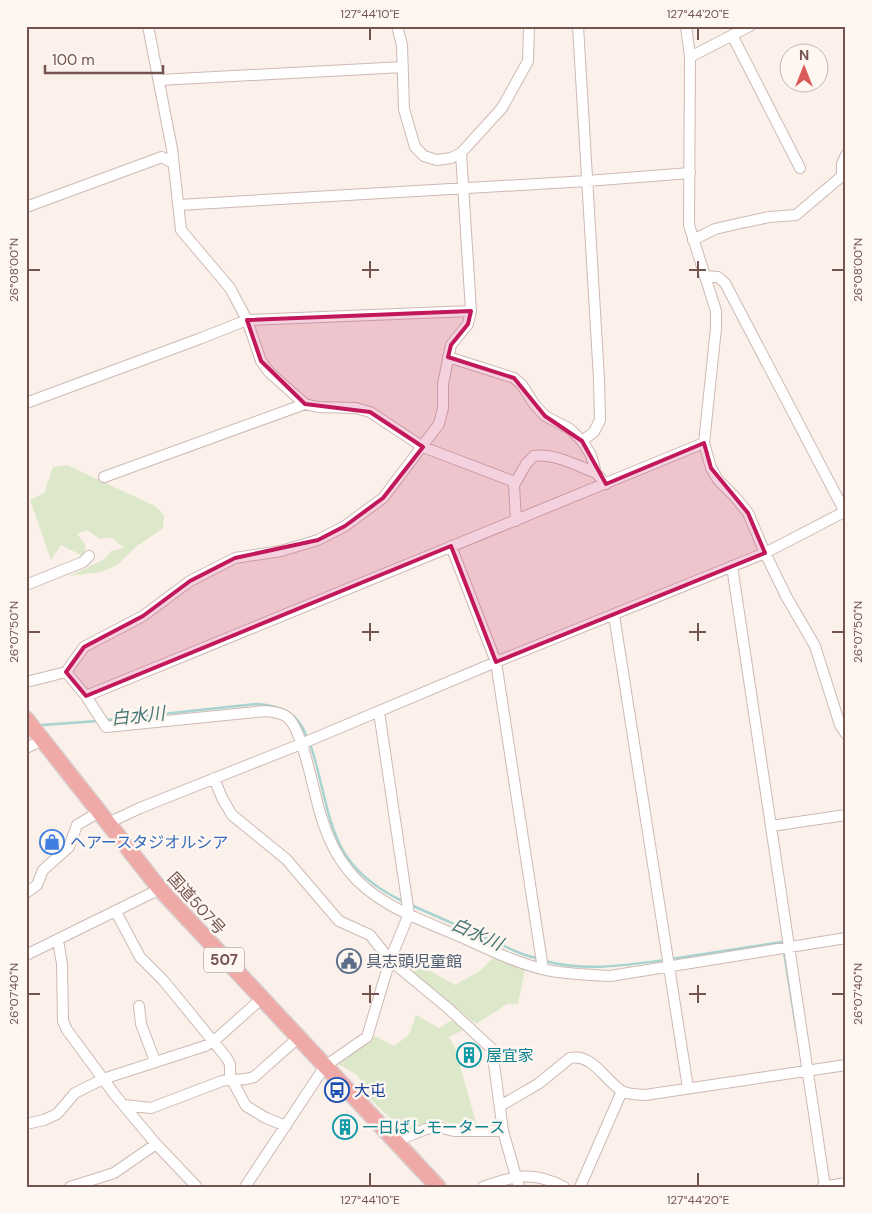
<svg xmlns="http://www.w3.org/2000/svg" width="872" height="1213" font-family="'DM Sans','Noto Sans JP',sans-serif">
	<rect width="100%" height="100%" fill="#fbf1ea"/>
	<path fill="#dce8c9" d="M67 465 155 506 164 515 163 528 137 546 117 565 101 572 69 576 105 559 111 551 124 548 112 538 100 539 87 530 77 534 85 544V557L61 545 51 560 30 500 44 493 53 467Z
		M403 956 455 985 480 971 493 958 525 969 518 1004H507L476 1024 397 961Z
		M416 1015 439 1028 452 1020 463 1030 449 1037 455 1048 477 1126H459L441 1120 404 1132 368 1097 365 1086 357 1075 338 1064 375 1036 394 1046 409 1035Z"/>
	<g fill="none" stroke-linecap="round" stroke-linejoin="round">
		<path stroke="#a7d4d1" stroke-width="2.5" d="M106 720 256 704C284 706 297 712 308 739
			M42 725 98 721
			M26 741 28 740
			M310 744C322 778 325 815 341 847 354 872 379 890 404 902
			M411 905 522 954 539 959
			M784 952 796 1028
			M671 959 782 942 783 946
			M545 961C585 972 625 965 666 960"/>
		<defs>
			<path id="minor" d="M148 26 172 149 181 230 230 288 247 320 261 361 269 372 305 404 318 407 356 408 370 412 423 447 515 482
				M397 26 402 45 404 109 415 147 424 156 437 160 451 158 461 153 502 108 528 61 529 26
				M578 26 599 379 600 420 594 432 582 441
				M686 26 690 57 689 225 716 311V328L704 443 711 468 718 480 735 497 748 513 765 553 786 596 815 646 840 725 846 734
				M732 35 800 168
				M690 57 750 26
				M159 80 403 67
				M178 205 587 181 690 173
				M26 207 162 157 173 163
				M693 240 715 229 741 223 769 217 796 215 842 176V164L846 155
				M705 276 718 277 725 283 846 514
				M448 357 514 378 522 385 534 404 545 416 570 429 582 441 591 455 596 473 606 484
				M26 403 199 339 247 320 471 311
				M104 477 305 404
				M516 521 514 485 526 464 534 456C554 453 578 466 596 473
				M451 546 496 662 543 969
				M732 566 825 1187
				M26 585 83 562 89 556
				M614 615 688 1088
				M66 672 86 696 106 727 265 711C272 712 281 712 287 717 303 729 314 795 321 816 327 836 335 854 348 870 375 905 422 920 461 937 488 949 516 963 546 970 567 974 588 975 610 976L846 938
				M26 682 66 672 84 647 143 616 190 581 235 558 281 551 318 540 345 526 383 498 439 424 443 408V384L451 345 468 324 471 311 461 153
				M86 696 704 443
				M26 748 43 740
				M214 778 222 798 232 815 286 859 339 921 370 935 390 960 449 1009 492 1049 503 1131 519 1187
				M108 823 140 808 301 744 496 662 765 553 846 511
				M771 826 846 815
				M26 893 37 885 43 870 69 847 77 825 99 812
				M116 912 140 957 163 980 226 1057 230 1064V1079
				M58 940 62 964 63 1021 67 1030 115 1095 156 1144 197 1187
				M26 955 160 889
				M139 1006 141 1024 155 1061
				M232 1080 246 1106 266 1118 286 1126
				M124 1105 151 1108 222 1081C234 1078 240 1082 254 1077L299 1037
				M500 1106 538 1084 570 1058C593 1053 605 1081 622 1091 628 1095 638 1094 645 1095L846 1065
				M26 1124 44 1120 57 1114 75 1093 103 1079 205 1046 214 1041 261 999
				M396 1141 426 1129 438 1127 454 1131H503
				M70 1187 114 1173 156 1144
				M245 1187 325 1066 367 1037 390 960 409 914 379 712
				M483 1187C514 1176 533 1170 564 1187
				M580 1187 622 1091
				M822 1187 846 1183"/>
			<path id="highway" d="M26 719 160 889 438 1187"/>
		</defs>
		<use href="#minor" stroke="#ceb9b3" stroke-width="12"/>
		<use href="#highway" stroke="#d8cfce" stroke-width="18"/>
		<use href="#minor" stroke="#fff" stroke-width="10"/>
		<use href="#highway" stroke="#efaaa7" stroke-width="15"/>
	</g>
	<path fill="#c2185b" fill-opacity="0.2" stroke="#c2185b" stroke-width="4" stroke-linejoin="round" d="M471 311 468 324 451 345 448 357 514 378 545 416 582 441 606 484 704 443 711 468 748 513 765 553 496 662 451 546 86 696 66 672 84 647 143 616 190 581 235 558 318 540 345 526 383 498 423 447 370 412 305 404 261 361 247 320Z"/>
	<path fill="none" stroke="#74544f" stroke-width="2" d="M370 28V40M698 28V40M370 261V278M698 261V278M28 270H40M362 270H379M689 270H706M832 270H844M370 623V641M698 623V641M28 632H40M362 632H379M689 632H706M832 632H844M370 985V1003M698 985V1003M28 994H40M362 994H379M689 994H706M832 994H844M370 1173V1186M698 1173V1186"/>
	<defs>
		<symbol id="shop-ring" viewBox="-11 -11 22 22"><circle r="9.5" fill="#fef6f1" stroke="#3f7fe0" stroke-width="1.5"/><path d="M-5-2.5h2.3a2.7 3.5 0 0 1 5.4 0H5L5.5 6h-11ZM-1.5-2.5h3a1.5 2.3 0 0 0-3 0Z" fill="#3f7fe0"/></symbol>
		<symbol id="civic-ring" viewBox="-11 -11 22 22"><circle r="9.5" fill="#fef6f1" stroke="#5c6f8a" stroke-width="1.5"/><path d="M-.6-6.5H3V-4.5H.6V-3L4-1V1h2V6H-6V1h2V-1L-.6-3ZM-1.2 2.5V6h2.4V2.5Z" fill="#5c6f8a"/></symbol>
		<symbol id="building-ring" viewBox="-11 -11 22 22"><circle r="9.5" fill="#fef6f1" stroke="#0f9aa8" stroke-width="1.5"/><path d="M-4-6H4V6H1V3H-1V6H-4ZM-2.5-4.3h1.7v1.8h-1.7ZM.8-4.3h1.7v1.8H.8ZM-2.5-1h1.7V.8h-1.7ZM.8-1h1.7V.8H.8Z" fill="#0f9aa8"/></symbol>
		<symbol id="bus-ring" viewBox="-11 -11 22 22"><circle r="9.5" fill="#fef6f1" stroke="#1a4fb4" stroke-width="1.5"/><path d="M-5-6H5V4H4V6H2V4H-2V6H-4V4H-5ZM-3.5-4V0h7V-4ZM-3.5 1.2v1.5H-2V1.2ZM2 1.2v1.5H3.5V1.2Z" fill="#1a4fb4"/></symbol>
	</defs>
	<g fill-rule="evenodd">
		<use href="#shop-ring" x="38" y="828" width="28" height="28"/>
		<use href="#civic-ring" x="335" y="947" width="28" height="28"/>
		<use href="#building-ring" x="455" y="1041" width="28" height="28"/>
		<use href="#bus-ring" x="323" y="1076" width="28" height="28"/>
		<use href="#building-ring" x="331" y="1113" width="28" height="28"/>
	</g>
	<g text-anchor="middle" stroke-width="5" stroke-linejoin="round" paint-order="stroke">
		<rect fill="#fef6f1" stroke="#9d8580" stroke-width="1" x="204" y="947.5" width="40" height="25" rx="4"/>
		<g font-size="15" font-weight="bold" fill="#74544f">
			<text x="224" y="965">507</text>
		</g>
		<g font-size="16" fill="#366cbe" stroke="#fef6f1" text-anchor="start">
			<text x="70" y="848">ヘアースタジオルシア</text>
		</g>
		<g font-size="16" fill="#74544f" stroke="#fef6f1">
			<text transform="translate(197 903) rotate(48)" y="6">国道507号</text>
		</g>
		<g font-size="16" fill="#4e5e75" stroke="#fef6f1" text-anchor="start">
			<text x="366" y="967">具志頭児童館</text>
		</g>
		<g font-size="16" fill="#0d838f" stroke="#fef6f1" text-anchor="start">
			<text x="486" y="1061">屋宜家</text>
			<text x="362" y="1133">一日ばしモータース</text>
		</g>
		<g font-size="16" fill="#164399" stroke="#fef6f1" text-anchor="start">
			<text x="354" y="1096">大屯</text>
		</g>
		<g font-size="18" font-style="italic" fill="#447775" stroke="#fef6f1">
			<text transform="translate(138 716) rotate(-6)" y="6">白水川</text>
			<text transform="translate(477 934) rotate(24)" y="6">白水川</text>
		</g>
	</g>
	<rect width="872" height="1213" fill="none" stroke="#fef6f1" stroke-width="55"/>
	<g transform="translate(804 68)"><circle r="24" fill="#fef6f1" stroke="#c7b5b0"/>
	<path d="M0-4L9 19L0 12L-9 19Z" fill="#d95c5b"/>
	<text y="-8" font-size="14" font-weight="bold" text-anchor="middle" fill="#74544f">N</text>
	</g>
	<path d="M45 65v8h118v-8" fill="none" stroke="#74544f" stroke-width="2.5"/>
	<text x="52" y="65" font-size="15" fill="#74544f" stroke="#fef6f1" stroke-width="4" paint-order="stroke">100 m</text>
	<rect x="28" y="28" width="816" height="1158" fill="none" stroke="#74544f" stroke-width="2"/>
	<g font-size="12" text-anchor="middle" fill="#74544f">
		<text x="370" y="18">127°44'10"E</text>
		<text x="698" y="18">127°44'20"E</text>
		<text transform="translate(14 270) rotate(-90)" y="4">26°08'00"N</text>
		<text transform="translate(858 270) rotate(-90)" y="4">26°08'00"N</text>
		<text transform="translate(14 632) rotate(-90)" y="4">26°07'50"N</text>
		<text transform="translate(858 632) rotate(-90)" y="4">26°07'50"N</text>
		<text transform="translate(14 994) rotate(-90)" y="4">26°07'40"N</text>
		<text transform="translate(858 994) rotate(-90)" y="4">26°07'40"N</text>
		<text x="370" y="1204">127°44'10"E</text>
		<text x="698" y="1204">127°44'20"E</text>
	</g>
</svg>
